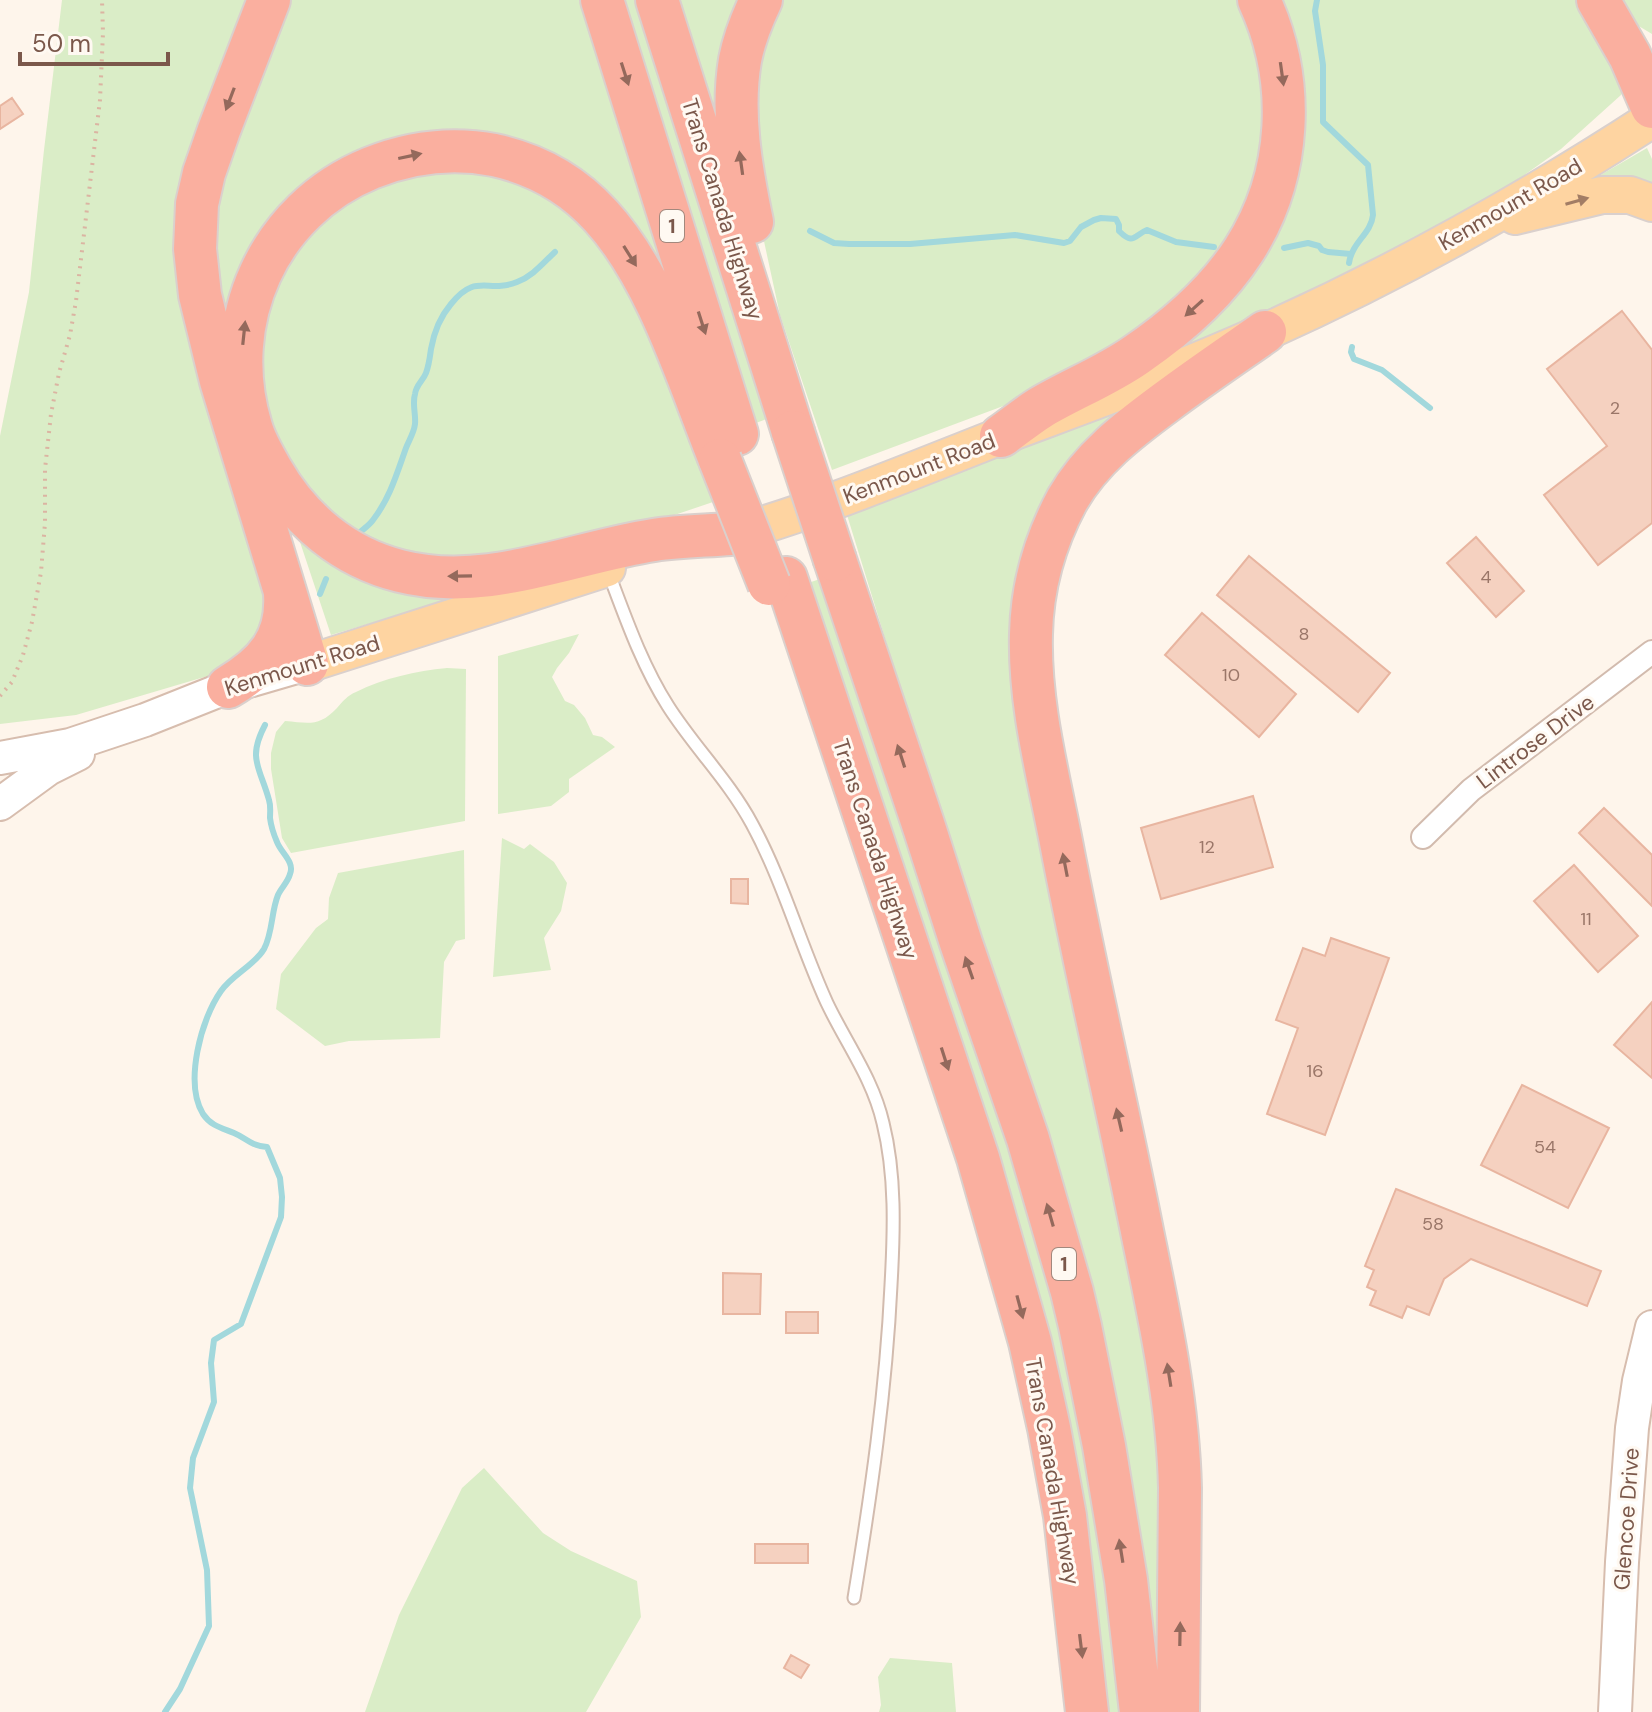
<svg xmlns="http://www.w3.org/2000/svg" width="1652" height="1712" font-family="'DM Sans',sans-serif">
	<rect width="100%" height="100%" fill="#fef5eb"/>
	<path fill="#daedc7" d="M62 0H255L191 168 271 621 228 670 76 715 0 724V436L29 292 44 150Z
		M280 0H579L697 359 569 172 340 171 229 368 206 225Z
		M619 0H639L769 418 753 424Z
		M678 0H750L729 161Z
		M771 0H1248L1274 101 1250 222 1170 319 1030 396 832 470 780 315 747 163 752 51Z
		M1271 0H1586L1626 83 1621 95 1561 149 1516 181 1472 207 1297 299 1132 370 1257 251Z
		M1610 0H1652V34L1632 22Z
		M1647 148 1652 159V195H1566Z
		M418 166 535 180 618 260 716 501 636 528 453 565 348 537 269 440 256 324 313 216Z
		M1160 394 1031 567 1164 1380 1171 1698 1152 1712 973 924 847 515Z
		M294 524 496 586 331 635Z
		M823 578 1019 1163 1081 1402 1124 1712H1104L1098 1649 805 584Z
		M579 634 569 653 557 668 552 677 565 701 574 705 585 718 593 735 602 737 615 747 569 779V792L551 806 498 814V656Z
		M447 668 466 669 465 821 291 853 282 838 271 769V753L276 732 285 721C309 723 319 727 337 708 342 702 348 695 356 692 384 678 416 671 447 668Z
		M502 838 524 849 530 844 554 862 567 883 561 911 544 938 551 970 493 977Z
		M464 850 465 939 456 941 444 962 440 1038 349 1041 325 1046 276 1009 281 974 316 928 328 919 329 898 338 873Z
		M484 1468 543 1533 571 1551 637 1581 641 1617 586 1712H365L399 1615 462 1488Z
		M890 1658 952 1663 956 1712H879L881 1705 878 1677Z"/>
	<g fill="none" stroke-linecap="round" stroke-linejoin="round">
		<path stroke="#a2d8dc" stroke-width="6" d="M1317 0 1315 11 1323 65V122L1368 165 1373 215C1371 234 1352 242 1349 263
			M810 231 834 243 849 244H910L1015 235 1064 243 1070 241 1081 227 1094 220 1101 218 1116 219 1119 225V231C1134 246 1134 235 1147 230L1176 242 1214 247
			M1284 248 1308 243 1319 246 1322 250 1328 252 1351 254
			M1352 347 1351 352 1354 359 1382 370 1430 408
			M355 537C361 530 368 527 373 520 390 498 397 473 406 448 409 440 414 433 415 424 416 414 412 404 415 394 416 385 423 381 426 373 429 365 430 356 431 349 434 332 440 317 451 304 477 272 487 294 517 282 533 276 543 263 555 252
			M320 594 326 579
			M165 1712 180 1689 209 1626 207 1570 190 1488 193 1458 214 1402 211 1363 214 1340 241 1324 281 1217 282 1197 280 1178 267 1147C249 1145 248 1139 234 1133 222 1128 211 1126 203 1114 184 1083 201 1019 221 991 233 974 255 965 264 949 273 932 271 912 278 895 281 888 288 882 290 874 295 862 281 853 277 842 274 835 271 826 270 818 270 812 271 806 269 800 260 767 247 759 265 725"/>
	</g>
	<path fill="#f5d1c0" stroke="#e8b5a0" stroke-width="2" d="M12 98 23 114 0 129V106Z
		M1622 311 1652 350V523L1598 565 1544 495 1607 446 1547 369Z
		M1476 537 1524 591 1496 617 1447 563Z
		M1249 556 1390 673 1358 712 1217 595Z
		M1202 613 1296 694 1259 737 1165 655Z
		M1253 796 1273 867 1161 899 1141 828Z
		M1604 808 1652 855V906L1579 833Z
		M1574 865 1638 936 1598 972 1534 901Z
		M731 879H748V904L731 903Z
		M1331 938 1389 958 1325 1135 1267 1114 1298 1028 1276 1020 1303 948 1325 956Z
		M1652 1002V1078L1614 1045Z
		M1522 1085 1609 1128 1568 1208 1481 1165Z
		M1396 1189 1601 1271 1587 1306 1471 1259 1444 1279 1429 1315 1407 1306 1402 1318 1370 1305 1376 1291 1367 1287 1374 1270 1365 1266Z
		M723 1273 761 1274 760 1314H723Z
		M786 1312H818V1333H786Z
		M755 1544H808V1563H755Z
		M791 1655 809 1665 801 1678 784 1668Z"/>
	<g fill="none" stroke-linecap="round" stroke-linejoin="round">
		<defs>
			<path id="lane" d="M609 574C626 619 642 665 668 706 694 747 729 781 752 824 783 881 800 944 827 1003 846 1043 873 1079 883 1123 896 1175 894 1232 891 1285 886 1391 871 1494 854 1598"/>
			<path id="street" d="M1423 837 1471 790 1652 652"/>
			<path id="secondary" d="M0 758 70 745 145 720 228 687 307 664
				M0 804 48 769 78 754
				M1615 1712 1622 1562 1632 1428 1639 1381 1652 1327"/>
			<path id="primary" d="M1515 216 1602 195H1630L1652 203
				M722 537C817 511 909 472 1001 436 1089 403 1179 371 1265 332 1399 272 1529 199 1652 119
				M307 664 607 568"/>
			<path id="highway" d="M269 0 219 130 204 173 197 204 195 249 200 295 221 381 307 664
				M602 0 737 434
				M657 0 793 432
				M1598 0 1630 56 1652 107
				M752 222C741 169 731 114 740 60 744 39 752 19 761 0
				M1001 436C1014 427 1027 416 1040 408 1072 389 1106 376 1136 355 1177 327 1217 292 1244 250 1292 175 1296 80 1259 0
				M720 460C689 383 658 278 601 216 573 185 536 164 494 155 452 147 411 152 371 168 268 210 219 321 251 427 255 442 264 457 272 471 300 520 344 557 400 571 486 593 570 553 654 540 679 536 705 536 730 534
				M835 560 925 830 961 943 1028 1139 1072 1292 1080 1326 1104 1446 1126 1580 1141 1712
				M786 578 978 1158 1030 1342 1049 1428 1065 1516 1087 1712
				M228 687C265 665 288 640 285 594
				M1178 1712 1180 1488C1178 1403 1160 1319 1143 1236 1117 1104 1086 974 1061 842 1048 774 1029 704 1031 634 1032 587 1045 541 1067 500 1091 458 1128 430 1166 402 1198 378 1232 355 1265 332"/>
		</defs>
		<use href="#lane" stroke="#d2bbae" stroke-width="15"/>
		<use href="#street" stroke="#d2bbae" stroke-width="26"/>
		<use href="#secondary" stroke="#d7bdae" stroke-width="36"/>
		<use href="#primary" stroke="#dad0cd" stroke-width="40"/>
		<use href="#highway" stroke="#dad0cd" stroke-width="46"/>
		<path stroke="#dbb4a2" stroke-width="4" stroke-dasharray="2 6" stroke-linecap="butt" d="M0 696 12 682 23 655 32 622 41 572 45 523V469L51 414 59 373 70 335 76 301 100 100 103 33 102 0"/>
		<use href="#lane" stroke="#fff" stroke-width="11"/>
		<use href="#street" stroke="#fff" stroke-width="22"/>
		<use href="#secondary" stroke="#fff" stroke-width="32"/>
		<use href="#primary" stroke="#fed4a1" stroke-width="36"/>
		<use href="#highway" stroke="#faaf9f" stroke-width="42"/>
		<defs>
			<path id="highway-bridge" d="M793 432 835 560
				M720 460 769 584"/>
		</defs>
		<use href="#highway-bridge" stroke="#dad0cd" stroke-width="46" stroke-linecap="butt"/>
		<use href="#highway-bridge" stroke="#faaf9f" stroke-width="42"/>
	</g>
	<defs><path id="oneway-solid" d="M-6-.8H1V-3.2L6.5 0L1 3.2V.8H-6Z" transform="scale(2)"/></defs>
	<g fill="#94695c">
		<use href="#oneway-solid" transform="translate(625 74) rotate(72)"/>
		<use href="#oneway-solid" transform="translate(1282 74) rotate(82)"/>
		<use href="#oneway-solid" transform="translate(230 99) rotate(111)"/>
		<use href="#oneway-solid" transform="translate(410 156) rotate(-12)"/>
		<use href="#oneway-solid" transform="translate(741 163) rotate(-98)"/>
		<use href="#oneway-solid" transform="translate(630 256) rotate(58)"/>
		<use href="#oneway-solid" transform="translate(1194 308) rotate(138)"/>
		<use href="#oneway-solid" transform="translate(702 323) rotate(72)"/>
		<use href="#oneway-solid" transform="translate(244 333) rotate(-84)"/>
		<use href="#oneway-solid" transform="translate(460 576) rotate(179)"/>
		<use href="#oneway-solid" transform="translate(901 756) rotate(-108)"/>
		<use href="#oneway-solid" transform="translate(1065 865) rotate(-101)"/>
		<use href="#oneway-solid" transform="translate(969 968) rotate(-109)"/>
		<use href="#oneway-solid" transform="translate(945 1059) rotate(72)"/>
		<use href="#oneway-solid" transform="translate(1119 1120) rotate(-103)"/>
		<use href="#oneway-solid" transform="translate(1050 1215) rotate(-106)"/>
		<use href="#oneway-solid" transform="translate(1020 1307) rotate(75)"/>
		<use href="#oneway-solid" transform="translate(1169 1375) rotate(-99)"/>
		<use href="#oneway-solid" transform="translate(1121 1551) rotate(-99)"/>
		<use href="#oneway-solid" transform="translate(1180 1634) rotate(-89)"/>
		<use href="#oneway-solid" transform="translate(1081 1646) rotate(83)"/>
	</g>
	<use fill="#a27d65" href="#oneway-solid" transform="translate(1577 201) rotate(-16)"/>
	<g text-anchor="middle" stroke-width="6" stroke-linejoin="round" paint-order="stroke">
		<g font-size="18" fill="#9a7668">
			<text x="1615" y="414">2</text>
			<text x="1486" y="583">4</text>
			<text x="1304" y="640">8</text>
			<text x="1231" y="681">10</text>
			<text x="1207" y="853">12</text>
			<text x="1586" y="925">11</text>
			<text x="1315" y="1077">16</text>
			<text x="1545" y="1153">54</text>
			<text x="1433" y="1230">58</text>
		</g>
		<g fill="#fff9f2" stroke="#a3887d" stroke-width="2">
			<rect x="660" y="210" width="24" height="32" rx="6"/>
			<rect x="1052" y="1248" width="24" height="32" rx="6"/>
		</g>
		<g font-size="20" font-weight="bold" fill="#7b584b">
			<text x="672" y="233">1</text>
			<text x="1064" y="1271">1</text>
		</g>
		<g font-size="22" fill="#7b584b" stroke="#fff9f2">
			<text transform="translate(1510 204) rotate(-30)" y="8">Kenmount Road</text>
			<text transform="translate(723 209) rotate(73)" y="8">Trans Canada Highway</text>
			<text transform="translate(919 468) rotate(-21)" y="8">Kenmount Road</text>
			<text transform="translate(302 665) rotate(-17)" y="8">Kenmount Road</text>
			<text transform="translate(1535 741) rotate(-37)" y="8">Lintrose Drive</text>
			<text transform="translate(876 849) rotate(72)" y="8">Trans Canada Highway</text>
			<text transform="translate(1053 1471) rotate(80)" y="8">Trans Canada Highway</text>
			<text transform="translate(1626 1519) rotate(-86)" y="8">Glencoe Drive</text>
		</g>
	</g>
	<path d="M20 52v12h148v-12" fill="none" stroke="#7b584b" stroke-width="4"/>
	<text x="32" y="52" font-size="24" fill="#7b584b" stroke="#fff9f2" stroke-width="6" paint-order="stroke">50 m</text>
</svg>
